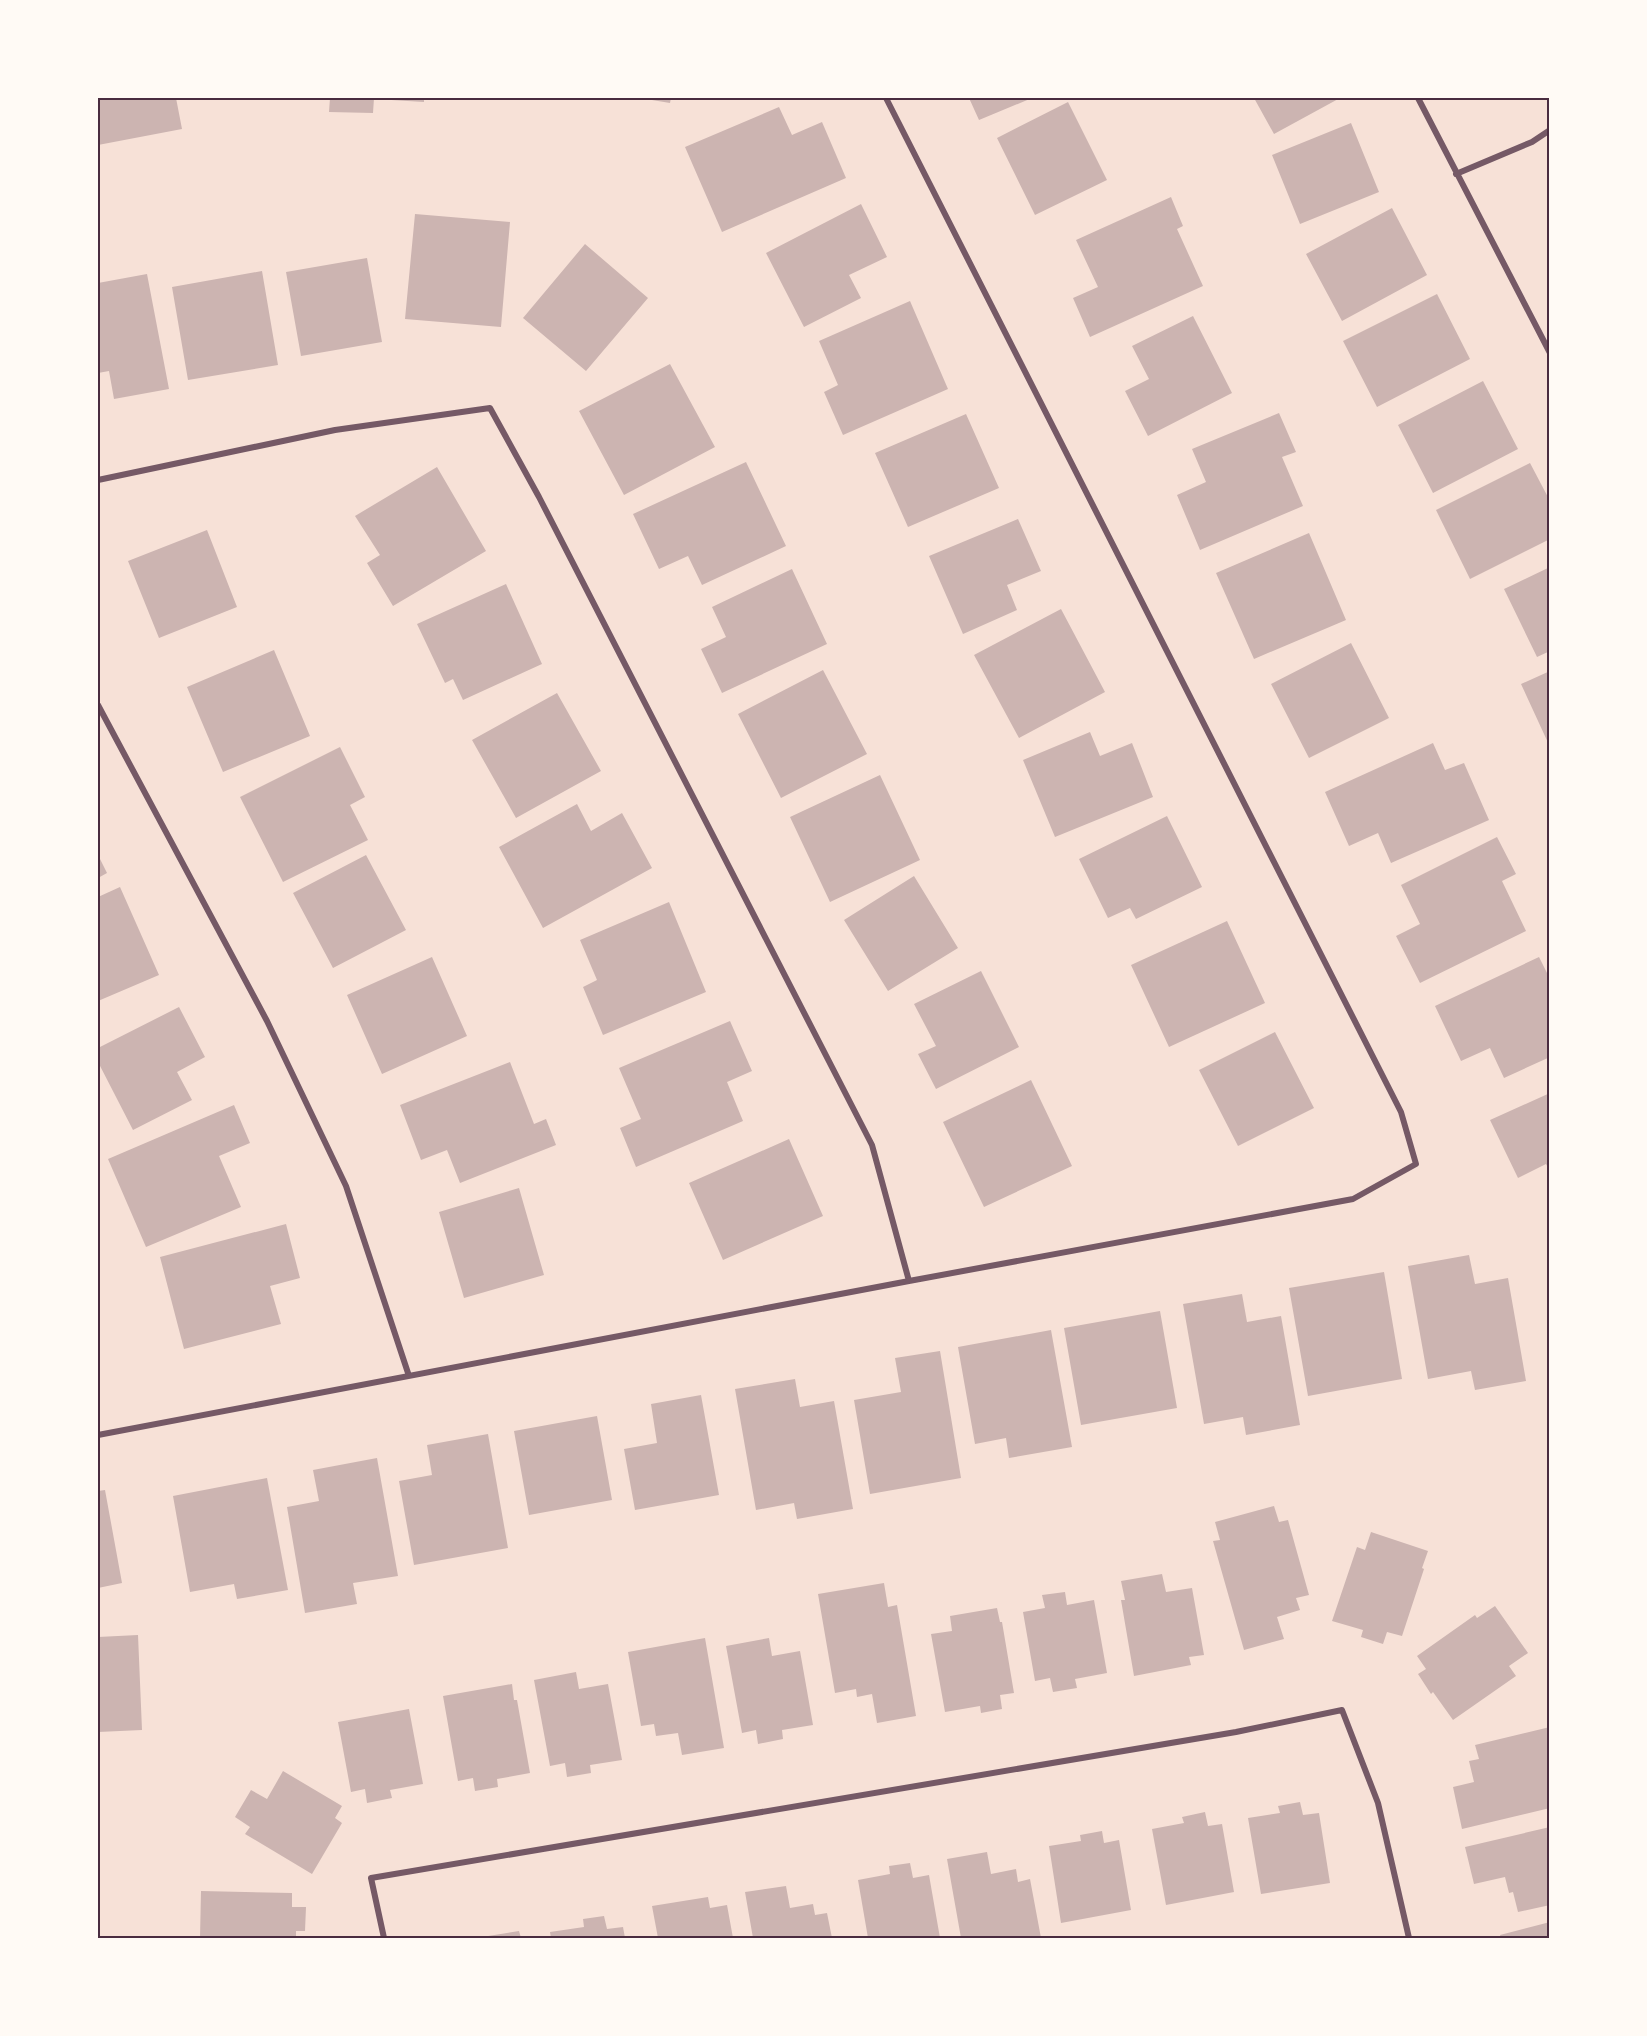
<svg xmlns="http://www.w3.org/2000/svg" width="1647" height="2036" font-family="'Sofia Sans Condensed',sans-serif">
	<rect width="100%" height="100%" fill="#f7e1d7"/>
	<path fill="#ccb4b1" d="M98 98H176L182 129 98 145Z
		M330 98H374L373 113 329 112Z
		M375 98H424V102L375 99Z
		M640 98H671L670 103Z
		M969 98H1032L979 120Z
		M1254 98H1340L1274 134Z
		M1068 102 1107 180 1035 215 997 138Z
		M779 107 792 135 822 122 846 178 722 232 685 147Z
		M1351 123 1379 192 1300 224 1272 155Z
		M1171 197 1183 226 1177 229 1203 286 1090 337 1073 298 1098 287 1076 240Z
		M861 204 887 257 849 275 861 298 804 327 766 253Z
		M1392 208 1427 275 1342 321 1306 254Z
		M415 214 510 222 501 327 405 319Z
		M585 244 648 298 586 371 523 318Z
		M367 258 382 342 301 356 286 272Z
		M262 271 278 365 188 380 172 287Z
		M147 274 169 389 114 399 109 371 98 373V283Z
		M1437 294 1470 359 1377 407 1343 341Z
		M910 301 948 389 843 435 824 392 838 385 819 341Z
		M1193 316 1232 393 1148 436 1125 391 1149 379 1132 346Z
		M670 364 715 447 624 495 579 411Z
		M1483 381 1518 449 1433 493 1398 425Z
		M1279 413 1296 452 1282 457 1303 506 1200 550 1177 495 1206 482 1192 449Z
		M966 414 999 488 908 527 875 453Z
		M746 462 786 546 702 585 688 556 659 569 633 514Z
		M1530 463 1550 501V539L1470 579 1436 510Z
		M437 467 486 551 393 606 367 563 380 555 355 516Z
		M1018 519 1041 571 1007 585 1017 610 963 634 929 556Z
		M207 530 237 607 159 638 128 561Z
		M1309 533 1346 620 1254 659 1216 573Z
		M1550 567V651L1537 657 1504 589Z
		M792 569 827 644 722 693 701 649 726 637 712 607Z
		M506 584 542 664 463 700 453 679 445 683 417 624Z
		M1061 609 1105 692 1019 738 974 655Z
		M1351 643 1389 718 1309 758 1271 684Z
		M274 650 310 736 223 772 187 687Z
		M823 670 867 754 781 798 738 714Z
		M1550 671V747L1521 684Z
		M557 693 601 771 516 818 472 740Z
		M1090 732 1100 756 1132 743 1153 797 1055 837 1023 760Z
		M1433 743 1445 770 1464 763 1489 820 1391 863 1378 833 1349 846 1325 792Z
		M340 747 365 797 350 805 368 840 283 882 240 797Z
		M880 775 920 860 830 902 790 817Z
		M577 804 591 831 622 813 652 868 543 928 499 847Z
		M1167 816 1202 887 1136 919 1130 908 1108 918 1079 859Z
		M1497 837 1516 874 1502 881 1526 931 1420 983 1396 936 1420 924 1401 885Z
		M98 855 107 873 98 878Z
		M366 855 406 930 333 968 293 893Z
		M914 876 958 948 888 991 844 920Z
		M120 887 159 975 98 1001V897Z
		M669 902 706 992 603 1035 583 987 597 980 580 940Z
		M1227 921 1265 1003 1169 1047 1131 965Z
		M432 957 467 1036 382 1074 347 995Z
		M1539 957 1550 979V1057L1504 1078 1490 1048 1461 1061 1435 1006Z
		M981 971 1019 1047 936 1089 918 1054 936 1046 914 1004Z
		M179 1007 205 1057 177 1072 192 1100 133 1130 98 1062V1048Z
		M730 1021 752 1071 727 1082 743 1121 636 1167 620 1128 641 1119 619 1068Z
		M1275 1032 1314 1108 1238 1146 1199 1070Z
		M510 1062 534 1124 546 1119 556 1145 460 1183 447 1150 421 1160 400 1105Z
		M1031 1080 1072 1166 984 1207 943 1122Z
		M1550 1093V1171L1546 1164 1518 1178 1490 1120Z
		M234 1105 250 1143 219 1156 241 1207 146 1247 108 1159Z
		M789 1139 823 1216 723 1260 689 1183Z
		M519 1188 544 1275 464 1298 439 1212Z
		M286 1224 300 1278 270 1286 281 1324 184 1349 160 1257Z
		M1469 1255 1475 1284 1508 1278 1526 1381 1475 1390 1471 1371 1428 1379 1408 1266Z
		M1384 1272 1402 1379 1308 1396 1289 1288Z
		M1242 1294 1247 1322 1281 1316 1300 1425 1246 1435 1243 1417 1204 1424 1183 1304Z
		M1160 1311 1177 1408 1081 1425 1064 1328Z
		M1051 1330 1072 1447 1009 1458 1006 1438 975 1444 958 1347Z
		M940 1351 961 1478 870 1494 854 1400 901 1392 895 1358Z
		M795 1379 800 1407 834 1401 853 1509 797 1519 794 1503 756 1510 735 1389Z
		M701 1395 719 1495 635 1510 624 1449 657 1443 651 1404Z
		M597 1416 612 1500 529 1515 514 1431Z
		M488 1434 508 1548 414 1565 399 1481 432 1475 427 1445Z
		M377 1458 398 1576 353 1583 357 1604 305 1613 287 1507 319 1501 313 1470Z
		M267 1478 288 1590 237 1599 234 1584 190 1592 173 1496Z
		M105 1490 122 1583 98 1588V1491Z
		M1274 1506 1279 1522 1288 1520 1309 1595 1296 1598 1300 1610 1277 1617 1284 1639 1244 1650 1213 1541 1220 1540 1215 1522Z
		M1371 1532 1428 1551 1422 1568 1424 1569 1402 1636 1387 1632 1383 1644 1361 1637 1363 1630 1332 1621 1357 1547 1365 1550Z
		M1162 1574 1166 1592 1192 1588 1204 1655 1189 1657 1191 1665 1134 1676 1121 1600H1125L1121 1581Z
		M884 1583 888 1607 897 1605 916 1716 877 1723 872 1694 857 1697 856 1689 835 1693 818 1594Z
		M1065 1592 1067 1605 1094 1600 1107 1673 1075 1679 1077 1688 1053 1692 1050 1678 1035 1681 1023 1612 1045 1608 1042 1595Z
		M1495 1606 1528 1653 1509 1666 1516 1676 1453 1720 1433 1692 1431 1694 1418 1674 1426 1669 1417 1656 1475 1615 1477 1618Z
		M997 1608 1000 1622H1002L1014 1693 1000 1695 1002 1709 981 1713 980 1706 945 1712 931 1634 952 1631 950 1616Z
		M138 1635 142 1730 98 1732V1637Z
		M705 1638 724 1748 682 1755 678 1733 656 1736 654 1724 641 1726 628 1652Z
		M769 1638 772 1656 800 1651 813 1725 782 1730 783 1739 758 1744 756 1730 742 1733 726 1646Z
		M576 1672 579 1689 608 1684 622 1760 590 1765 591 1773 567 1777 565 1763 550 1766 534 1680Z
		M512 1684 514 1700H517L530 1773 497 1779 498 1787 475 1791 473 1778 458 1781 443 1696Z
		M409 1709 423 1784 390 1790 392 1798 367 1803 365 1789 351 1792 338 1722Z
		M1550 1727V1808L1462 1829 1453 1787 1474 1782 1469 1761 1479 1759 1475 1745Z
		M283 1771 342 1806 335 1818 342 1823 312 1874 245 1834 250 1827 235 1817 251 1790 267 1799Z
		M1300 1802 1303 1815 1319 1813 1330 1883 1261 1894 1248 1818 1280 1813 1278 1806Z
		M1205 1812 1208 1826 1222 1824 1234 1892 1166 1905 1152 1829 1184 1823 1182 1817Z
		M1550 1827V1905L1518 1912 1513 1892 1509 1893 1505 1877 1474 1884 1465 1847Z
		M1102 1831 1104 1843 1119 1840 1131 1910 1061 1923 1049 1846 1081 1841 1080 1835Z
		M987 1852 991 1874 1016 1869 1018 1882 1030 1879 1041 1938H961L947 1859Z
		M910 1863 913 1878 929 1875 940 1938H868L858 1880 890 1874 889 1866Z
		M786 1886 790 1908 813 1904 815 1915 827 1913 832 1938H753L745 1892Z
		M201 1891 292 1893V1907H306L305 1931H296V1938H200Z
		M708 1897 710 1908 727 1905 733 1938H658L652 1906Z
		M604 1916 607 1929 623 1927 625 1938H551L550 1932 584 1927 583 1919Z
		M1550 1922V1938H1501L1500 1935Z
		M519 1931 521 1938H482V1937Z"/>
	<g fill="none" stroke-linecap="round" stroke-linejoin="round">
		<path stroke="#755966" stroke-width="6" d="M1418 98 1550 353
			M1456 174 1532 142 1550 130
			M98 480 335 430 490 408 539 497 872 1145 909 1281
			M98 705 267 1021 346 1186 409 1376
			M98 1435 909 1281 1353 1199 1416 1164 1401 1112 886 98
			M384 1938 371 1878 1236 1732 1342 1710 1378 1803 1409 1938"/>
	</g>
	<rect width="1647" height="2036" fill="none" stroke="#fffaf5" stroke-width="198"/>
	<rect x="99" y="99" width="1449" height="1838" fill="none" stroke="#4a2c40" stroke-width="2"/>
</svg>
